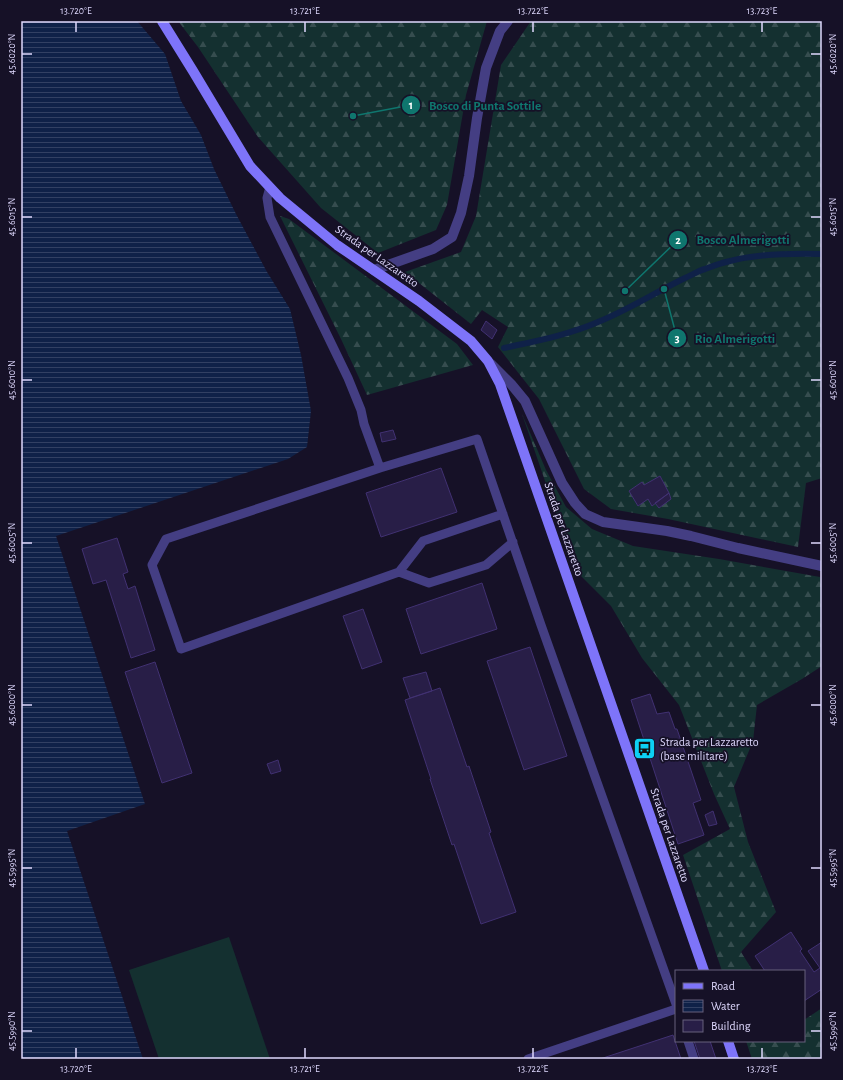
<svg xmlns="http://www.w3.org/2000/svg" width="843" height="1080" font-family="'Alegreya Sans',sans-serif">
	<defs>
		<pattern id="forest-firs" width="22" height="20" patternUnits="userSpaceOnUse"><rect width="22" height="20" fill="#143030"/><path d="M5 1l3.5 6h-7zM16 11l3.5 6h-7z" fill="#364d4f"/></pattern>
		<pattern id="water-rules" width="6" height="5" patternUnits="userSpaceOnUse"><rect width="6" height="5" fill="#0f2148"/><path d="M0 2.5h6" fill="none" stroke="#324063"/></pattern>
	</defs>
	<rect width="100%" height="100%" fill="#161127"/>
	<path fill="url(#forest-firs)" d="M178 21H487L466 95 447 205 436 230 378 253 321 208 258 137 198 47Z
		M531 21H822V478L806 483 798 547 668 519 611 509 584 489 539 399 498 347 508 327 482 310 471 324 405 272 461 252 476 216 501 65Z
		M280 216 289 219 457 344 473 365 367 395 341 339Z
		M522 414 546 470 566 507 592 529 633 546 719 559 820 577 822 588V666L802 679 757 705 753 741 734 787 748 842 776 912 741 952 753 971H722L683 855 730 829 714 794 679 705 642 658 611 606 576 571Z
		M822 1008V1059H752L746 1041H804V1020Z"/>
	<path fill="#143030" d="M229 937 270 1059H159L129 970Z"/>
	<path fill="url(#water-rules)" d="M21 21H137L165 54 181 101 201 135 214 169 236 214 267 272 290 309 301 355 311 411 307 447 288 459 56 536 145 804 67 831 143 1059H21Z"/>
	<g fill="none" stroke-linecap="round" stroke-linejoin="round">
		<path stroke="#0f2148" stroke-width="6" d="M504 348C536 341 568 335 598 322 628 310 656 292 685 278 692 275 698 271 705 269 741 254 783 253 822 254"/>
	</g>
	<path fill="#281e47" stroke="#413172" d="M486 321 497 330 492 339 481 330Z
		M393 430 396 439 382 442 380 433Z
		M441 468 457 512 381 537 366 493Z
		M660 476 669 493 652 506 648 499 638 506 629 491 642 482 644 485Z
		M669 493 671 499 659 508 655 503Z
		M117 538 128 572 123 574 128 589 135 586 155 650 131 658 106 580 93 584 82 549Z
		M482 583 497 629 421 654 406 609Z
		M363 609 382 662 362 669 343 616Z
		M530 647 567 756 524 770 487 661Z
		M155 662 192 773 162 783 125 672Z
		M426 672 432 691 410 698 403 678Z
		M440 688 467 767 469 766 491 832 489 833 516 912 481 924 454 844 452 845 430 779H431L405 700Z
		M650 694 657 714 669 712 675 729H677L701 800 693 803 704 835 678 844 631 700Z
		M278 760 281 771 271 774 267 764Z
		M713 811 717 824 709 826 705 815Z
		M791 932 802 949 800 951 814 972 820 968 808 951 822 942V989L804 1001V971H765L755 956Z
		M673 1035 681 1059H600Z
		M694 1041H710L716 1059H700Z"/>
	<g fill="none" stroke-linecap="round" stroke-linejoin="round">
		<path stroke="#443e83" stroke-width="9" d="M270 187 267 198 270 217 348 378 361 410 364 424 380 468 166 539 152 565 181 649 399 572 429 583 486 565 513 542
			M380 468 477 439 541 625 676 1004
			M399 572 423 541 503 514
			M688 1041 694 1059
			M528 1059 676 1009"/>
		<path stroke="#443e83" stroke-width="10" d="M374 270 433 249 452 237 461 213 469 176 477 118 486 68 500 31 508 21
			M491 364 511 384 525 401 562 483 575 503 585 514 603 522 667 531 691 536 738 548 822 566"/>
		<path stroke="#7e74f9" stroke-width="10" d="M162 21 193 71 250 166 280 198 337 245 419 301 471 341 488 361 500 384 704 971
			M728 1041 734 1059"/>
	</g>
	<path fill="none" stroke="#ded8fd" stroke-width="1.5" d="M76 22V32M305 22V32M533 22V32M762 22V32M22 54H32M811 54H821M22 217H32M811 217H821M22 380H32M811 380H821M22 543H32M811 543H821M22 705H32M811 705H821M22 868H32M811 868H821M22 1031H32M811 1031H821M76 1048V1058M305 1048V1058M533 1048V1058M762 1048V1058"/>
	<defs>
		<symbol id="bus-square" viewBox="-11 -11 22 22"><rect x="-9" y="-9" width="18" height="18" rx="4" fill="#0dd1f4" stroke="#161127"/><path d="M-5-6H5V4H4V6H2V4H-2V6H-4V4H-5ZM-3.5-4V0h7V-4ZM-3.5 1.2v1.5H-2V1.2ZM2 1.2v1.5H3.5V1.2Z" fill="#111"/></symbol>
	</defs>
	<g fill-rule="evenodd">
		<use href="#bus-square" x="632" y="736" width="25" height="25"/>
	</g>
	<g text-anchor="middle" stroke-width="3.5" stroke-linejoin="round" paint-order="stroke">
		<g font-size="12" fill="#ded8fd" stroke="#161127">
			<text transform="translate(377 256) rotate(35)" y="4">Strada per Lazzaretto</text>
			<text transform="translate(564 529) rotate(71)" y="4">Strada per Lazzaretto</text>
			<text transform="translate(670 835) rotate(71)" y="4">Strada per Lazzaretto</text>
		</g>
		<g font-size="12" fill="#ded8fd" stroke="#161127" text-anchor="start">
			<text x="660" y="746">Strada per Lazzaretto<tspan x="660" dy="14">(base militare)</tspan></text>
		</g>
	</g>
	<path fill="none" stroke="#0f766e" stroke-width="1.5" d="M353 116L411 105M625 291L678 240M664 289L677 338"/>
	<g fill="#0f766e" stroke="#161127" stroke-width="1.5">
		<circle cx="353" cy="116" r="4"/>
		<circle cx="625" cy="291" r="4"/>
		<circle cx="664" cy="289" r="4"/>
		<circle cx="411" cy="105" r="10"/>
		<circle cx="678" cy="240" r="10"/>
		<circle cx="677" cy="338" r="10"/>
	</g>
	<g font-size="12" text-anchor="middle" font-weight="bold" fill="#fff">
		<text x="411" y="109">1</text>
		<text x="678" y="244">2</text>
		<text x="677" y="342">3</text>
	</g>
	<g font-size="13" text-anchor="middle" font-weight="bold" fill="#0f766e" stroke="#161127" stroke-width="3.5" stroke-linejoin="round" paint-order="stroke">
		<text x="485" y="110">Bosco di Punta Sottile</text>
		<text x="743" y="244">Bosco Almerigotti</text>
		<text x="735" y="343">Rio Almerigotti</text>
	</g>
	<rect width="843" height="1080" fill="none" stroke="#161127" stroke-width="44"/>
	<rect x="675" y="970" width="130" height="72" fill="#161127" stroke="#66617d"/>
	<rect x="683" y="983" width="20" height="6" fill="#7e74f9" stroke="#66617d"/>
	<text x="711" y="990" font-size="12" fill="#ded8fd">Road</text>
	<rect x="683" y="1000" width="20" height="12" fill="url(#water-rules)" stroke="#66617d"/>
	<text x="711" y="1010" font-size="12" fill="#ded8fd">Water</text>
	<rect x="683" y="1020" width="20" height="12" fill="#281e47" stroke="#66617d"/>
	<text x="711" y="1030" font-size="12" fill="#ded8fd">Building</text>
	<rect x="22" y="22" width="799" height="1036" fill="none" stroke="#ded8fd" stroke-width="1.5"/>
	<g font-size="10" text-anchor="middle" fill="#ded8fd">
		<text x="76" y="14">13.720°E</text>
		<text x="305" y="14">13.721°E</text>
		<text x="533" y="14">13.722°E</text>
		<text x="762" y="14">13.723°E</text>
		<text transform="translate(11 54) rotate(-90)" y="4">45.6020°N</text>
		<text transform="translate(832 54) rotate(-90)" y="4">45.6020°N</text>
		<text transform="translate(11 217) rotate(-90)" y="4">45.6015°N</text>
		<text transform="translate(832 217) rotate(-90)" y="4">45.6015°N</text>
		<text transform="translate(11 380) rotate(-90)" y="4">45.6010°N</text>
		<text transform="translate(832 380) rotate(-90)" y="4">45.6010°N</text>
		<text transform="translate(11 543) rotate(-90)" y="4">45.6005°N</text>
		<text transform="translate(832 543) rotate(-90)" y="4">45.6005°N</text>
		<text transform="translate(11 705) rotate(-90)" y="4">45.6000°N</text>
		<text transform="translate(832 705) rotate(-90)" y="4">45.6000°N</text>
		<text transform="translate(11 868) rotate(-90)" y="4">45.5995°N</text>
		<text transform="translate(832 868) rotate(-90)" y="4">45.5995°N</text>
		<text transform="translate(11 1031) rotate(-90)" y="4">45.5990°N</text>
		<text transform="translate(832 1031) rotate(-90)" y="4">45.5990°N</text>
		<text x="76" y="1072">13.720°E</text>
		<text x="305" y="1072">13.721°E</text>
		<text x="533" y="1072">13.722°E</text>
		<text x="762" y="1072">13.723°E</text>
	</g>
</svg>
